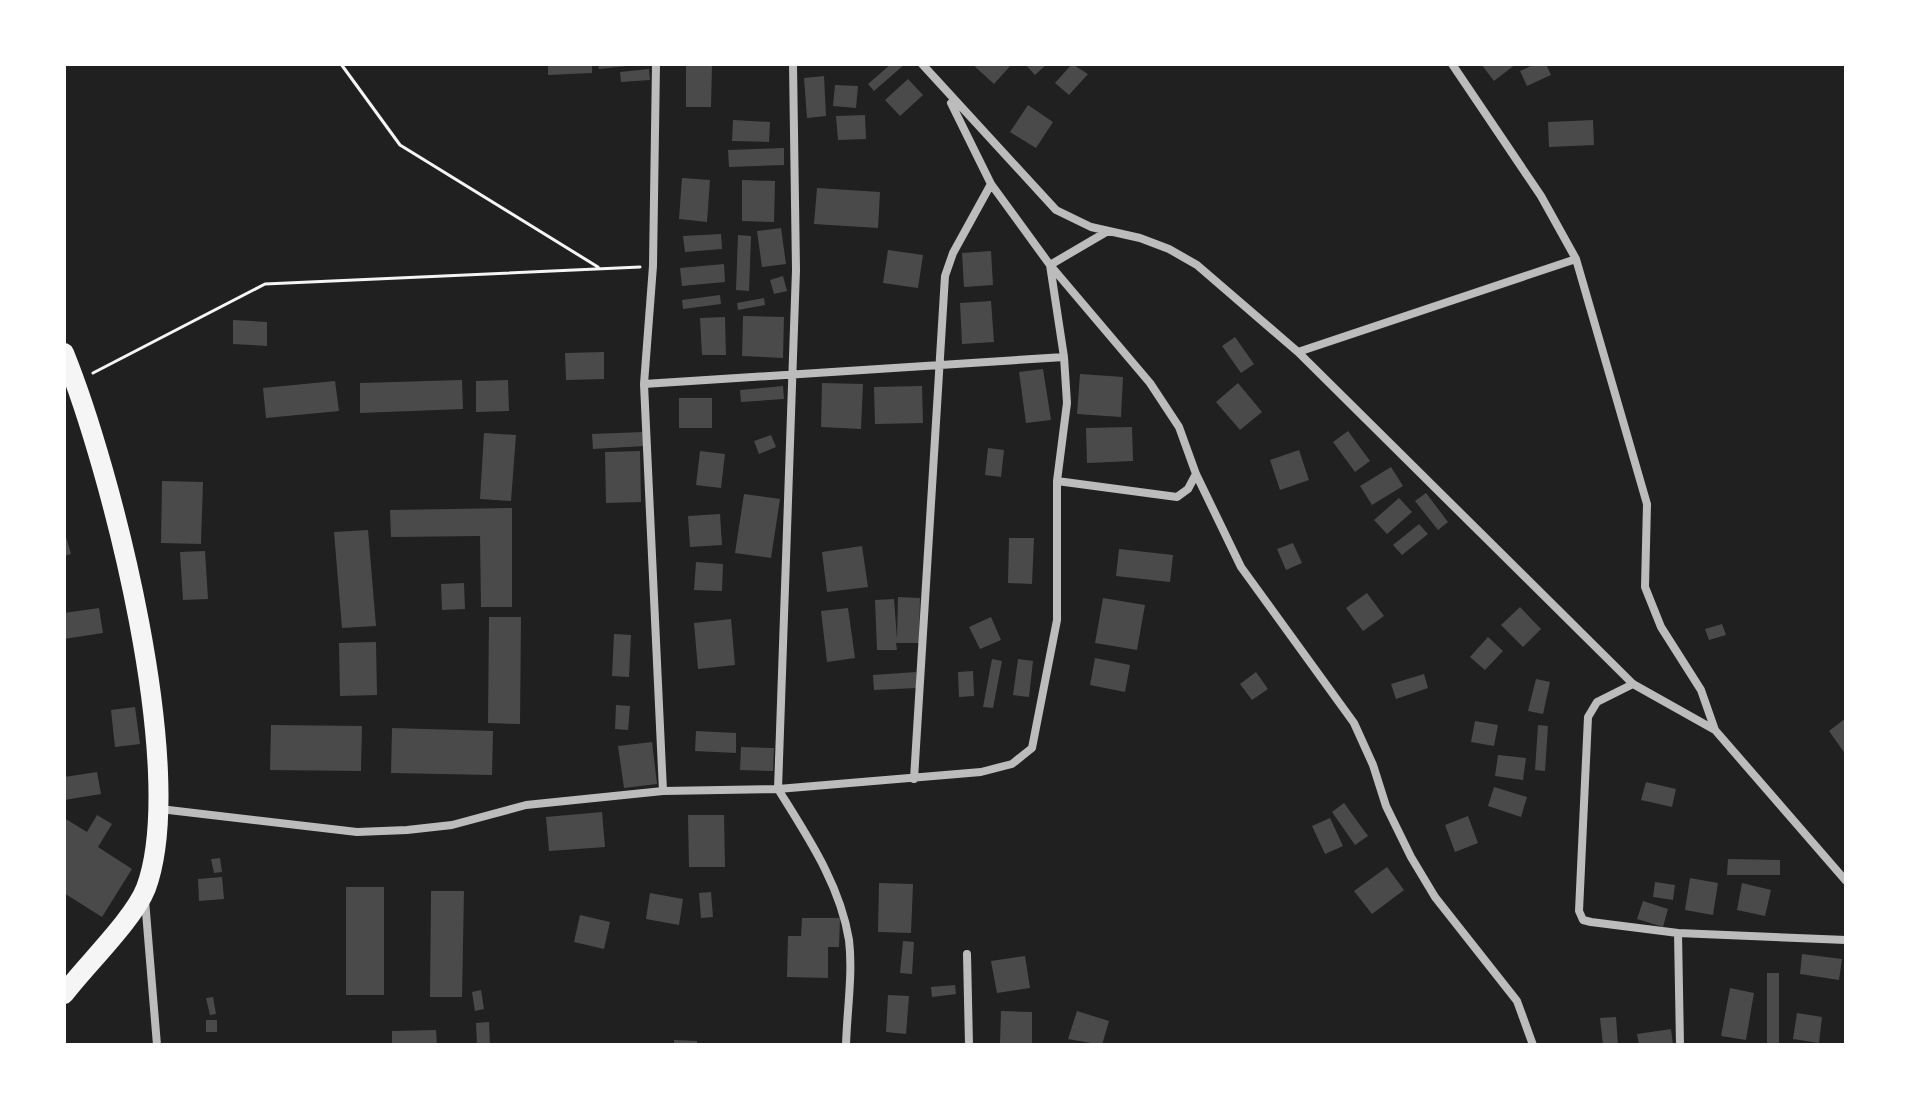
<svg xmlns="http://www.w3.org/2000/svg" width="1910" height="1109" font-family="Lato,sans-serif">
	<rect width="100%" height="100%" fill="#111"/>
	<path fill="#202020" d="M64 64H1846V1045H64Z"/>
	<path fill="#4a4a4a" d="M548 64H592V73L548 75Z
		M598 64H627V66L599 69Z
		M891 64H905L874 91 868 84Z
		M972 64H1012L994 84Z
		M1025 64H1047L1035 75Z
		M1072 64 1088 74 1069 95 1055 83Z
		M1481 64H1516L1494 81Z
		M1535 64H1546L1551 75 1527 86 1520 71Z
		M686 65H712L711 107H686Z
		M649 69 650 80 621 82 620 72Z
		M824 76 826 116 807 118 804 78Z
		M908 79 923 95 900 116 885 100Z
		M835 85 858 86 856 108 833 106Z
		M1028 105 1053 122 1036 148 1010 132Z
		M865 115 866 139 838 140 836 116Z
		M733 120 770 122 769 142 732 141Z
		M1593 120 1594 145 1549 147 1548 122Z
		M784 148V165L729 167 728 150Z
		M682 178 710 180 707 222 679 219Z
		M742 180 775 181 774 222 742 221Z
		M817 188 880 192 878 228 814 224Z
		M781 228 786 264 762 267 757 231Z
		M721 234 722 249 685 252 683 236Z
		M738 235 751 236 749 291 736 290Z
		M888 250 923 255 918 288 883 283Z
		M991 251 993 285 964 287 962 253Z
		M724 264 725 282 682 286 680 268Z
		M783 276 787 291 774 294 770 280Z
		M720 295 721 304 683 309 682 300Z
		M764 298 765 305 738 310 737 303Z
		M991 301 994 342 962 344 960 303Z
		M743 316 784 317 783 358 742 356Z
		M725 317 726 355H702L700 318Z
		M233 320 267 322V346L233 344Z
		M1235 337 1254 364 1241 373 1222 346Z
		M604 352V379L566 380 565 353Z
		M1043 369 1051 420 1026 423 1019 372Z
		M1080 374 1123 377 1121 417 1077 414Z
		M462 380 463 409 360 413V383Z
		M508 380 509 411 476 412V381Z
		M335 381 339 411 266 418 263 388Z
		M822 383 863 384 861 429 821 427Z
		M1238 383 1262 412 1240 430 1216 402Z
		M783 386 784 399 741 402 740 390Z
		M922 386 923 423 875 424 874 387Z
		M679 398H712V428H679Z
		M1132 427 1133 461 1087 463 1086 428Z
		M1348 431 1370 461 1355 472 1333 442Z
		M643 432 644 446 593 449 592 434Z
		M484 433 516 435 511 501 480 499Z
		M771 435 776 447 759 454 754 441Z
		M988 448 1004 450 1001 477 985 475Z
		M1299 450 1309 480 1280 490 1270 460Z
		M640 451 641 502 606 503 605 452Z
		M700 451 725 454 721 488 696 485Z
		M1391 467 1403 486 1372 505 1360 486Z
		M162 481 203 482 201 544 161 543Z
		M1426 493 1448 522 1438 530 1415 501Z
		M744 494 780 499 771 558 735 553Z
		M1399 498 1412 512 1387 534 1374 520Z
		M512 508V607H481L480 536 391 537 390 510Z
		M720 514 722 545 690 547 688 516Z
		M1419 524 1428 534 1402 555 1393 545Z
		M64 530 71 554 64 556Z
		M368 530 376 626 342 628 334 532Z
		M1009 538H1034L1032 584 1008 583Z
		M1293 543 1302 563 1286 570 1277 549Z
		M862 546 868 587 827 592 822 552Z
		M1119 549 1173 555 1170 582 1116 576Z
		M205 551 208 599 183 600 180 552Z
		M696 562 723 564 722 591 694 590Z
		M464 583 465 609 442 610 441 584Z
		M1367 593 1384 616 1363 631 1346 608Z
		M898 597 920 598 919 643H896L897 650H877L875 600 894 599 897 639Z
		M1103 598 1145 605 1137 650 1095 643Z
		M1520 607 1541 629 1523 647 1501 625Z
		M99 608 103 633 64 639V613Z
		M848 608 855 658 827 662 821 611Z
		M489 617H521L520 724 488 723Z
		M991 617 1001 640 980 649 969 627Z
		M731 619 735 665 698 669 694 623Z
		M1722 624 1726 635 1709 640 1705 629Z
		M614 634 631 635 629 677 612 676Z
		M1488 637 1503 651 1485 670 1470 657Z
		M376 642 377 695 340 696 339 643Z
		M1095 658 1130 665 1125 692 1090 685Z
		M992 659 1002 661 993 708 983 707Z
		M1018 659 1033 661 1029 697 1013 695Z
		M973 671 974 696 959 697 958 672Z
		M916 672 917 688 874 690 873 675Z
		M1256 672 1268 689 1252 700 1240 684Z
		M1424 674 1428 688 1396 699 1391 684Z
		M1536 679 1550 682 1543 714 1528 711Z
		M616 705 630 706 628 730 615 729Z
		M135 707 140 744 115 747 111 710Z
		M1846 718V755L1829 731Z
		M1475 721 1498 725 1494 746 1471 742Z
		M271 725 362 726 361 771 270 770Z
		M1538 725 1548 726 1545 771 1535 770Z
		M392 728 493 731 492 775 391 773Z
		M696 731 736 733V753L695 751Z
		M652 742 657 784 624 788 618 746Z
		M741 747 774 748 773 771 740 770Z
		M1498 755 1526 758 1523 780 1495 776Z
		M97 772 101 794 64 800V777Z
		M1646 782 1676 789 1672 807 1641 800Z
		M1494 787 1527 797 1521 817 1488 806Z
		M1344 803 1368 836 1355 845 1332 812Z
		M602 812 605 847 549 851 546 817Z
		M97 815 112 824 98 847 132 869 102 917 64 893V818L87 832Z
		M688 815H724L725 867H689Z
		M1468 816 1478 843 1455 852 1445 825Z
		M1330 818 1343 846 1325 854 1312 826Z
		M220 858 222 872 214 873 211 859Z
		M1728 859 1780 860V875H1727Z
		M1387 867 1404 890 1372 914 1354 891Z
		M222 877 224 899 199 901 198 879Z
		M1690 878 1718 883 1713 915 1685 910Z
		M1655 882 1675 885 1673 900 1653 897Z
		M879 883 913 884 911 933 878 932Z
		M1742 883 1771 890 1765 916 1737 910Z
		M346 887H384V995H346Z
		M431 891H464L462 997H430Z
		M711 892 713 917 701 918 699 893Z
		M650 893 683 899 679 925 646 919Z
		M1643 901 1668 909 1663 927 1637 919Z
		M580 915 610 922 604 949 574 942Z
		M802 918H840L839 947H828V978L787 977 788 936H801Z
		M903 941 914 942 912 974 900 973Z
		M1802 954 1842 959 1839 980 1800 974Z
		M1025 956 1030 988 997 993 991 961Z
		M1767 973H1779V1045H1767Z
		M955 985 956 994 932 997 931 987Z
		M1730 988 1754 993 1746 1040 1721 1036Z
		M481 990 484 1009 475 1011 472 992Z
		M888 995 909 996 906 1034 886 1032Z
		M213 997 216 1014 210 1015 206 998Z
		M1001 1011 1032 1012V1045L1000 1044Z
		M1077 1011 1109 1021 1102 1045 1068 1039Z
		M1797 1013 1822 1017 1819 1043 1793 1039Z
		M1616 1017 1618 1045H1603L1600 1018Z
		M206 1020H217V1032H206Z
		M489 1022 490 1045H477L476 1023Z
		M1671 1029 1673 1045H1639L1637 1034Z
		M436 1030 437 1045H392V1031Z
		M674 1040 697 1041V1045H674Z"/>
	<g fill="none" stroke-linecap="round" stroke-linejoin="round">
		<path stroke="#f5f5f5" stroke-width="3" d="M341 64 400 145 598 267
			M93 373 265 284 640 267"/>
		<path stroke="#bcbcbc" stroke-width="8" d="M656 64 653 266 644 384 663 791
			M793 64 796 270 778 789C807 836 840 884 849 940 853 973 847 1011 846 1045
			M922 64 1056 210 1091 227 1140 238 1169 249 1197 265 1298 352 1633 684 1715 730 1846 881
			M1452 64 1541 196 1576 259 1647 504 1645 587 1661 627 1701 690 1715 730
			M951 103 991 184 1050 265 1150 383 1179 427 1196 474 1241 567 1354 723 1373 765 1386 806 1411 857 1435 897 1517 1001 1533 1045
			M1298 352 1576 259
			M644 384 1064 357 1050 265 1108 231
			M1057 481 1177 497 1188 489 1196 474
			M1633 684 1597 702 1588 717 1579 911 1583 920 1591 922 1678 933
			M914 779 945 276 953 253 991 184
			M160 809 357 832 407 830 452 825 526 805 663 791 778 789 981 772 1012 764 1032 748 1057 620V481L1067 403 1064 357
			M145 900 157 1045
			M967 954 969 1045
			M1680 1045 1678 933 1846 940"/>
		<path stroke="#f5f5f5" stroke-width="20" d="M64 353C111 469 189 771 146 888 134 919 86 965 64 994"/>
	</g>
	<rect width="1910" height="1109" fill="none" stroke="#ffffff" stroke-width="132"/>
</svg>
